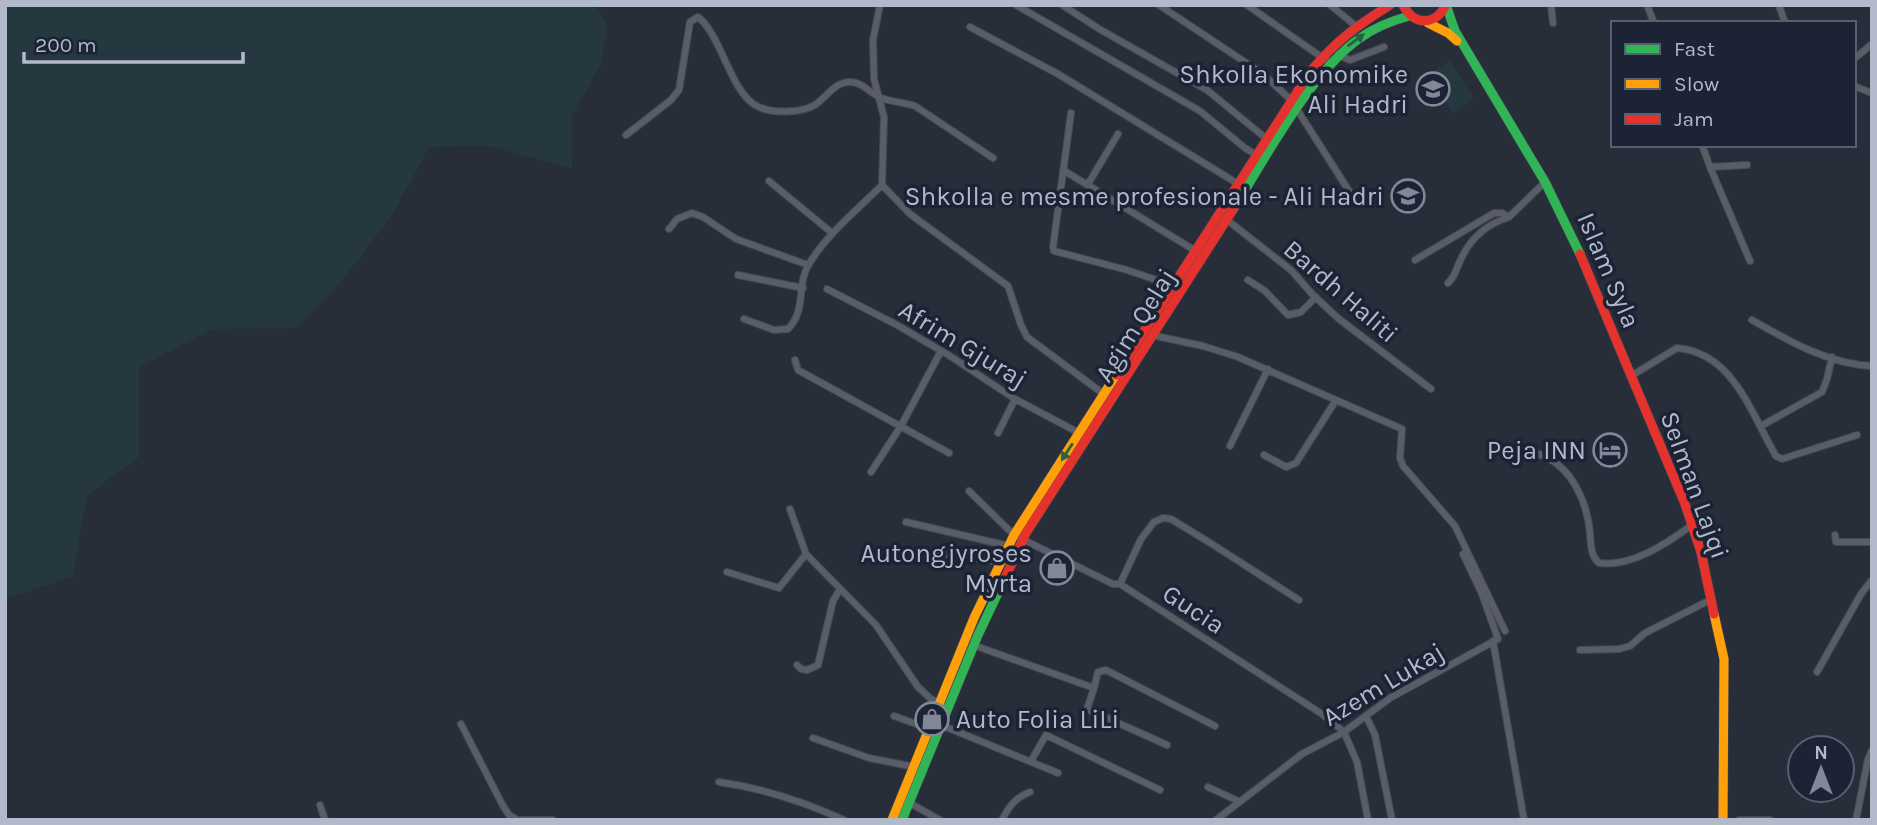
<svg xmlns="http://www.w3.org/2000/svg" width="1877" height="825" font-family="Karla,sans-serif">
	<rect width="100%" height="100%" fill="#282e39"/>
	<path fill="#253840" d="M5 5H595L608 25 601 63 572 116V168L489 146 429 147 392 215 340 283 296 328 213 329 139 367V457L87 495 73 577 5 599Z
		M1450 61 1474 99 1453 114 1430 73Z"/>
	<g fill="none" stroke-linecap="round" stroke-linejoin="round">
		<defs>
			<path id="street" d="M880 5 873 40 874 79 884 117 882 185 910 214 1008 286 1021 325 1027 337 1105 395
				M1016 5 1200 111 1245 148 1260 157
				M1062 5 1101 30 1207 90 1268 140
				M1159 5 1263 74 1291 100 1349 191
				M1247 5 1330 63
				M1330 5 1356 26
				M1551 5 1553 23
				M1647 5 1654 23
				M1779 5 1785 23
				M970 27 1058 74 1240 185
				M1338 55 1350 60 1384 47
				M1854 59 1872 44
				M1854 86 1872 93
				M1071 113 1053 247 1054 251 1127 270 1174 286
				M626 135 671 100 679 90 690 22 698 17C721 34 731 94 757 106 771 114 801 113 815 105 827 97 834 82 850 82 862 82 869 92 879 97 889 102 903 102 915 106L993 158
				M1702 145 1710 167 1747 165
				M1710 167 1750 261
				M1063 170 1199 253
				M769 181 832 233
				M1088 184 1118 134
				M1227 220 1291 270 1313 295 1339 319 1431 389
				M669 229 677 219 692 213 703 217 736 239 808 265
				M1415 260 1494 213H1502L1509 217 1545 182
				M738 275 803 288
				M1248 280 1265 291 1288 315 1301 312 1316 297
				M1448 283C1456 276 1456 268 1461 259 1471 237 1487 224 1509 217
				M827 289 897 325 950 356 1015 399 1081 434
				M744 319 774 330 788 329C807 310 796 285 809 264 828 233 856 211 882 185
				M1752 320C1789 341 1828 364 1872 366
				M1151 335 1203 346 1238 357 1402 429 1400 458 1403 466 1455 526 1505 631
				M795 360 798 370 949 453
				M1631 376 1677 348C1734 353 1751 414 1776 456L1782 459 1857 435
				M1761 426 1822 392 1827 379 1832 357
				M998 433 1015 399
				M1230 446 1268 369
				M1533 452C1541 455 1550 458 1557 464 1577 479 1588 509 1590 533 1591 544 1590 555 1599 563 1632 567 1666 544 1692 525
				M1264 455 1286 467 1296 463 1336 400
				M871 472 901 426 941 351
				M969 491 1014 535 1113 584H1120L1322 714 1344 732 1357 762 1368 820
				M790 509 806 554 876 625 918 687 931 699 943 705
				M906 522 1009 546
				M1835 535 1836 542H1872
				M918 551 1003 562
				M727 572 779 588 806 554
				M1120 584 1141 539 1154 522 1163 518 1171 519 1212 544 1299 600
				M1493 641 1524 820
				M973 645 1094 688 1098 672 1106 670 1215 726
				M1580 650 1619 649 1630 646 1645 633 1712 599
				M797 665 801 669 807 670 818 665 833 601 840 589
				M1817 672 1861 594 1872 580
				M1094 688 1087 709 1167 745
				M894 716 930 729
				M1366 716 1375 735 1392 820
				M461 724 502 804 509 815 518 820
				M941 725 1058 773
				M813 738 869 758 915 767
				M1031 761 1046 735 1160 790
				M719 782C761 788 805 802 844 820
				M1208 787 1238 801
				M908 802 940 820
				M320 805 325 820
				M521 820H553
				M1002 820C1009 806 1016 797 1030 792
				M1216 820 1302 754 1344 732 1390 698 1498 639 1482 594 1463 554
				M1739 820H1770
				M1856 820 1868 759 1872 750"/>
			<path id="fast" d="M1446 5 1455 31 1545 182 1580 254
				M1234 208C1266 157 1311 72 1360 38 1375 27 1391 21 1409 16
				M902 820 978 635 1005 578"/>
			<path id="slow" d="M1428 23 1448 33 1457 41
				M1714 614 1724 659 1723 820
				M892 820 974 618 1014 535 1116 375"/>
			<path id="jam" d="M1403 5C1414 26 1435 26 1446 5
				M1580 254 1685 504 1701 552 1714 614
				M1116 375 1310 72C1337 40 1355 27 1390 5
				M1005 578 1026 533 1234 208"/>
		</defs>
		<use href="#street" stroke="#454952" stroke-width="8"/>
		<use href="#fast" stroke="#454952" stroke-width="10"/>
		<use href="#slow" stroke="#454952" stroke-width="10"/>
		<use href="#jam" stroke="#454952" stroke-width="10"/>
		<use href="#street" stroke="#595d67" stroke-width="6"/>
		<use href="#fast" stroke="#30b455" stroke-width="9"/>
		<use href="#slow" stroke="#ff9f0a" stroke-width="9"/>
		<use href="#jam" stroke="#e5322d" stroke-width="9"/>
	</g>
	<defs><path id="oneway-solid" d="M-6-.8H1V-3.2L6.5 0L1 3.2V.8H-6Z" transform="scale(1.75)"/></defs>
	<g fill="#246443">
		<use href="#oneway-solid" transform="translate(1356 40) rotate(-37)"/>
		<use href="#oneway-solid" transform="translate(1067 452) rotate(123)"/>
	</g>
	<defs>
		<symbol id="school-ring" viewBox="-11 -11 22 22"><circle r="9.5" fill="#1b2335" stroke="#828898" stroke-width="1.5"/><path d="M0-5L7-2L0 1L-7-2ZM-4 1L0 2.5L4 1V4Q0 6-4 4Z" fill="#828898"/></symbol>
		<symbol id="hotel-ring" viewBox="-11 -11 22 22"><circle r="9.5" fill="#1b2335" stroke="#828898" stroke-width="1.5"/><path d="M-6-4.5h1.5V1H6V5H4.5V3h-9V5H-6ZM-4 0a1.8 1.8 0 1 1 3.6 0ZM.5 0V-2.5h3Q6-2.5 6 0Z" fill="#828898"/></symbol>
		<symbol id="shop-ring" viewBox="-11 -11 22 22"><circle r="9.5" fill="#1b2335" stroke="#828898" stroke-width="1.5"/><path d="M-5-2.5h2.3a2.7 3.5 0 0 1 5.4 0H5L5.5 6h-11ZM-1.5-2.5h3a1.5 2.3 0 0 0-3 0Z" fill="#828898"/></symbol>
	</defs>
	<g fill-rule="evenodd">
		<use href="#school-ring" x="1414" y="70" width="38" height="38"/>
		<use href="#school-ring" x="1389" y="177" width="38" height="38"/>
		<use href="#hotel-ring" x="1591" y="431" width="38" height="38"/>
		<use href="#shop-ring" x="1038" y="549" width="38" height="38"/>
		<use href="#shop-ring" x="913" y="700" width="38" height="38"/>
	</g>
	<g text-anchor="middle" stroke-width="7" stroke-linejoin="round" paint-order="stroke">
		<g font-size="26" fill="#b2b9cb" stroke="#1b2335" text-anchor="end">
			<text x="1408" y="83">Shkolla Ekonomike<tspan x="1408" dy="30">Ali Hadri</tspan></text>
			<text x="1384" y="205">Shkolla e mesme profesionale - Ali Hadri</text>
			<text x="1586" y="459">Peja INN</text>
			<text x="1032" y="562">Autongjyroses<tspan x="1032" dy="30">Myrta</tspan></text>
			<text x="956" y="728" text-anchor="start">Auto Folia LiLi</text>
		</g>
		<g font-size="26" fill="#b2b9cb" stroke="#1b2335">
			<text transform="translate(1609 270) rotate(67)" y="9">Islam Syla</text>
			<text transform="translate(1341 291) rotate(41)" y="9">Bardh Haliti</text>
			<text transform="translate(1135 325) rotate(-58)" y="9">Agim Qelaj</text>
			<text transform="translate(963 344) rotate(31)" y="9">Afrim Gjuraj</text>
			<text transform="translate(1695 485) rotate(70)" y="9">Selman Lajqi</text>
			<text transform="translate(1194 609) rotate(33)" y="9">Gucia</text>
			<text transform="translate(1383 684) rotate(-31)" y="9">Azem Lukaj</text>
		</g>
	</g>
	<rect width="1877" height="825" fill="none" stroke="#b2b9cb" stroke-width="14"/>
	<rect x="1611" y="21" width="245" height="126" fill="#1b2335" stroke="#575f71" stroke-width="2"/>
	<rect x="1625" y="44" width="35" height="10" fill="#30b455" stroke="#575f71" stroke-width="2"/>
	<text x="1674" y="56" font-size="21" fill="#b2b9cb">Fast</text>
	<rect x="1625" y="79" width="35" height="10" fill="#ff9f0a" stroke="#575f71" stroke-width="2"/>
	<text x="1674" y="91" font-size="21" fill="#b2b9cb">Slow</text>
	<rect x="1625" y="114" width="35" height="10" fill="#e5322d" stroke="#575f71" stroke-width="2"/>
	<text x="1674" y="126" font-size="21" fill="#b2b9cb">Jam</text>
	<g transform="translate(1821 769)"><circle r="33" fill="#1b2335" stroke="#575f71" stroke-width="2"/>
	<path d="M0-5L12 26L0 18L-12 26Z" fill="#828898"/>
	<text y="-10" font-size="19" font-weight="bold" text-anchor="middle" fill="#b2b9cb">N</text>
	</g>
	<path d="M24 52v10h219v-10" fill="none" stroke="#b2b9cb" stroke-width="3.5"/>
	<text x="35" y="52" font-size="21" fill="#b2b9cb" stroke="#1b2335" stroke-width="5" paint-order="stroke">200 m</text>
</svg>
